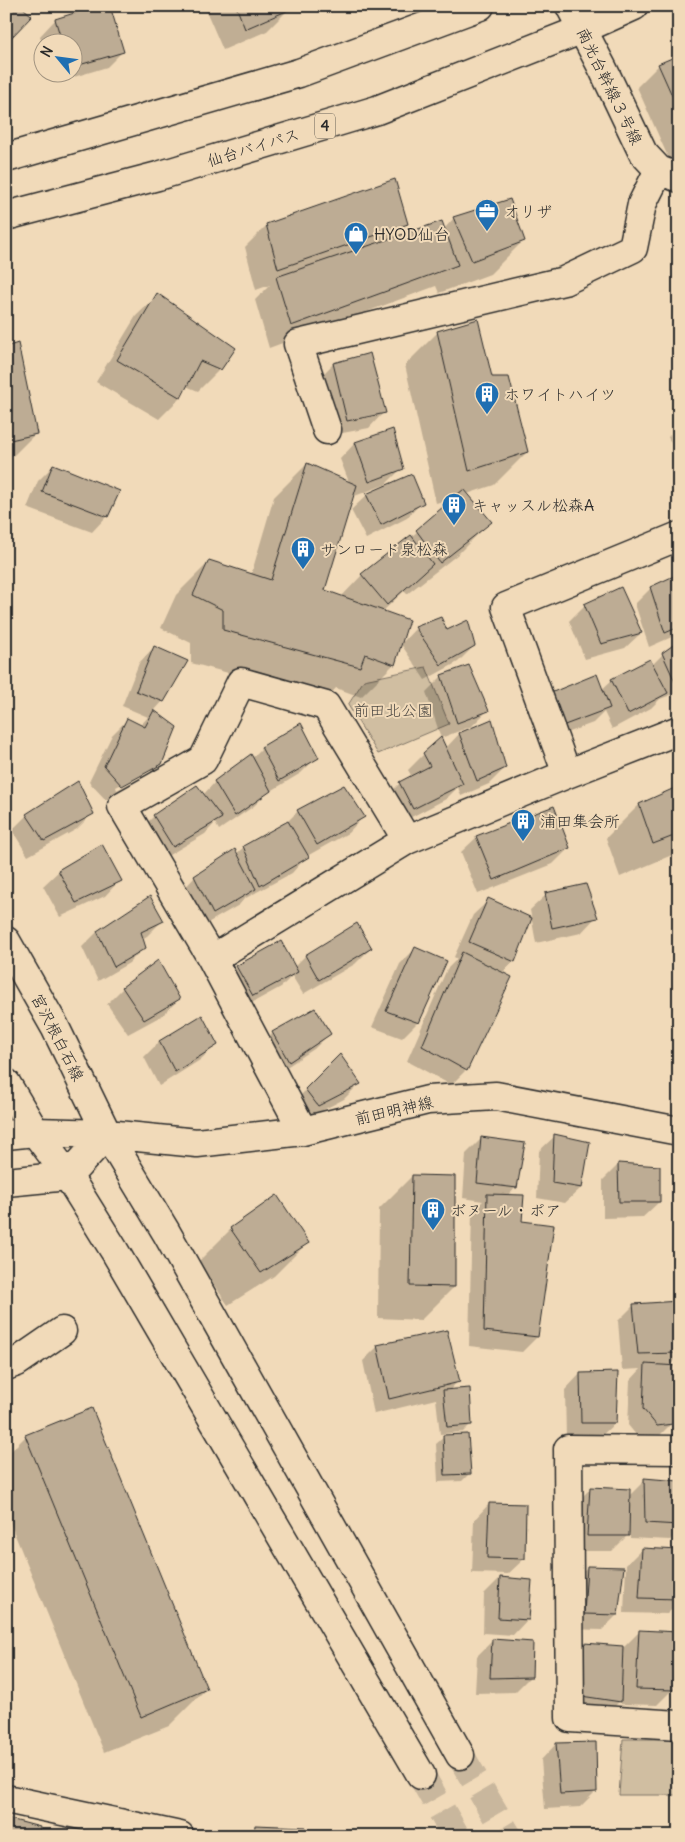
<svg xmlns="http://www.w3.org/2000/svg" width="685" height="1842" font-family="Delius,'Klee One',sans-serif">
	<rect width="100%" height="100%" fill="#f1dab9"/>
	<filter id="ink" filterUnits="userSpaceOnUse"><feTurbulence type="fractalNoise" baseFrequency=".02" numOctaves="2"/><feDisplacementMap in="SourceGraphic" scale="10" xChannelSelector="R" yChannelSelector="G"/><feConvolveMatrix kernelMatrix="1 2 1 2 8 2 1 2 1" color-interpolation-filters="sRGB"/></filter>
	<g filter="url(#ink)">
		<path fill="#d0bea1" stroke="#7e7466" d="M426 667 449 724 378 754 348 705 364 680Z
			M623 1739H679V1795H619Z"/>
		<path fill="#0003" fill-rule="evenodd" d="M204 6H288L289 9 267 31 223 50Z
			M55 20 123 51 107 67 54 83 51 72H72V42H42V45L40 36Z
			M679 56V163L672 166 637 87 659 65Z
			M454 218 523 241 490 274 439 293 436 286 269 348 255 300 270 285 256 290 245 247 267 225 406 224 391 239 444 229Z
			M158 295 220 369 198 391 186 386 180 398 159 419 96 382 136 316Z
			M438 332 490 378 527 452 494 485 467 494 490 522 457 555 407 594 404 591 382 612 394 664 361 697 336 688 326 699 191 663V643L161 628 176 595 209 562 251 575 274 497 307 464 349 482 340 459 355 443 392 431 402 468 384 486V485L352 497 323 590 341 597 362 575 411 537 457 497 436 503 405 365Z
			M6 348 36 433 14 455 6 457Z
			M333 364 384 412 369 428 332 435 318 379Z
			M679 426V459L668 437Z
			M53 466 107 516 92 532 27 508 38 481Z
			M367 495 422 502 407 518 366 539 351 510Z
			M651 588H679V632L674 636 649 647 635 604Z
			M585 605 641 633 625 648 585 659 569 621Z
			M416 628 446 631 474 646 458 662 425 680 401 644Z
			M679 643V692L660 699 651 708 612 729 604 712 593 723 547 740 612 680 652 665 663 654Z
			M154 647 163 701 154 711 161 764 145 780 106 800 89 782 112 735 128 719 140 726 148 717 122 706 139 663ZM151 769V772L117 790 116 787Z
			M442 676 487 711 472 726 441 738 426 692Z
			M459 734 505 768 489 784 461 796 458 787 446 799 398 824 385 798 400 783 412 777 408 770 424 754 445 749Z
			M262 748 317 757 301 773 266 794 254 806 219 830 215 823 205 834 157 862 138 832 154 816 203 795 215 782 252 758Z
			M679 788V852L620 877 606 838 639 805Z
			M298 811 363 817 348 833 307 856 292 873 244 899 239 905 197 929 180 893 195 877 236 854 244 847 285 824Z
			M93 813 77 829 28 856 12 830 27 815Z
			M477 837 569 848 553 864 478 894 461 852Z
			M59 871 120 880 105 896 60 917 43 886Z
			M546 895 596 917 581 933 536 943 530 910Z
			M489 900 514 961 502 973 466 1070 451 1085 407 1061 447 969 457 959 454 957 473 915Z
			M163 920 147 936 142 939 144 947 129 963 98 981 82 947 97 932Z
			M357 924 371 948 355 964 303 994 292 976 281 987 237 1011 222 982 237 967H294L305 956Z
			M416 948 418 1022 402 1038 372 1027 400 964Z
			M158 962 179 999 163 1015 128 1034 107 1004 123 988Z
			M273 1033 329 1034 314 1049 273 1076 258 1048Z
			M159 1042 216 1045 200 1060 159 1086 144 1057Z
			M340 1056 359 1084 344 1099 302 1121 290 1106Z
			M555 1136 581 1188 565 1203 537 1198 539 1151Z
			M482 1138 516 1187 508 1196 520 1222 537 1337 522 1352 469 1346 472 1211 483 1201 463 1198 466 1154Z
			M619 1164 659 1202 643 1217 603 1218V1180Z
			M412 1176 454 1287 421 1320 378 1318 379 1209Z
			M231 1229 307 1243 274 1276 228 1305 198 1262Z
			M679 1302V1357L669 1367 672 1423 656 1439 641 1441 628 1425 630 1381 641 1369 622 1370 618 1321 634 1305Z
			M378 1346 458 1381 449 1391 471 1424 463 1432 440 1434 436 1399 374 1414 363 1361Z
			M580 1374 615 1423 599 1438H566L565 1390Z
			M26 1436 206 1689 169 1726 104 1752 6 1513V1456Z
			M444 1437 470 1473 462 1481 438 1482 436 1444Z
			M645 1480 679 1482V1531L670 1540 630 1538V1533L612 1551H572L575 1504 590 1489 629 1496Z
			M489 1504 524 1559 508 1574 472 1573 474 1520Z
			M642 1549 679 1551V1603L667 1614 624 1613 626 1565Z
			M587 1567 617 1615 602 1630 569 1629 572 1583Z
			M500 1578 528 1619 513 1635 483 1633 484 1594Z
			M639 1632 673 1689 657 1705 621 1704V1700L604 1717 566 1711 569 1660 585 1645 624 1647Z
			M492 1641 531 1676 515 1692 475 1693 477 1656Z
			M595 1743V1792L580 1807 545 1809 541 1760 556 1744Z
			M256 1826 304 1836H246Z"/>
		<path fill="#bdac94" stroke="#2b2b2b" d="M6 6H21L32 16 10 39 6 36Z
			M97 6H110L124 52 72 67V42H62L55 19Z
			M236 6H290L291 9 245 29Z
			M679 55V111L658 64Z
			M395 179 408 224 278 269 266 224Z
			M510 199 525 241 472 261 453 217Z
			M442 221 458 265 291 326 276 277Z
			M157 293 236 348 221 370 200 361 181 398 117 360Z
			M478 319 492 377H509L528 452 469 471 437 331Z
			M18 343 37 434 6 441V347Z
			M370 353 386 413 347 421 333 363Z
			M393 429 404 469 369 482 355 442Z
			M307 463 357 485 325 590 409 620 395 665 365 654 360 667 223 630V610L193 595 209 560 271 580Z
			M53 464 120 491 108 517 42 492Z
			M412 474 424 503 381 525 366 494Z
			M464 489 492 522 440 563 416 530Z
			M411 535 433 564 387 605 361 574Z
			M676 575 679 584V627L665 633 650 587Z
			M621 587 642 633 601 644 584 604Z
			M441 617 447 630 468 620 475 646 441 665 415 627Z
			M679 641V683L676 684 662 653Z
			M154 646 188 661 164 702 136 691Z
			M650 659 668 693 628 714 611 679Z
			M469 665 489 711 457 723 441 675Z
			M597 674 610 708 562 726 548 694Z
			M154 710 177 727 162 764 122 786 104 766 127 718 145 727Z
			M492 719 506 768 477 781 459 733Z
			M301 723 319 758 279 781 261 747Z
			M441 737 463 784 413 809 399 782 430 766 423 753Z
			M251 754 271 791 235 816 214 781Z
			M78 781 94 814 44 841 26 814Z
			M197 785 222 818 173 847 153 815Z
			M344 785 365 817 317 845 297 810Z
			M679 786V834L653 844 639 804Z
			M554 806 570 848 494 880 476 836Z
			M288 821 309 857 260 886 243 846Z
			M102 844 122 881 76 903 58 870Z
			M235 849 256 889 213 914 194 876Z
			M586 884 598 918 552 928 545 893Z
			M150 896 164 921 141 932 146 948 114 967 97 931Z
			M488 898 532 918 515 962 469 942Z
			M357 923 372 948 319 980 305 955Z
			M281 941 298 972 253 996 236 966Z
			M415 947 447 961 419 1023 386 1011Z
			M462 952 512 977 467 1071 422 1046Z
			M158 960 180 999 144 1020 122 987Z
			M315 1008 331 1034 289 1062 272 1032Z
			M202 1015 218 1045 175 1072 159 1041Z
			M340 1054 361 1084 318 1106 305 1089Z
			M554 1134 590 1142 582 1188 552 1183Z
			M481 1137 525 1143 517 1188 477 1183Z
			M618 1163 660 1166V1202H619Z
			M412 1175 455 1176V1287L410 1286Z
			M487 1194 524 1195 522 1221 554 1225 538 1337 484 1331Z
			M277 1195 309 1243 261 1273 230 1228Z
			M679 1301V1353L638 1354 633 1304Z
			M447 1330 460 1382 389 1399 377 1345Z
			M645 1364 679 1366V1416L673 1424 657 1426 643 1409Z
			M618 1372 616 1423H581L580 1373Z
			M470 1388 472 1425 447 1427 443 1390Z
			M92 1408 207 1689 141 1717 25 1435Z
			M468 1434 471 1474 445 1475 443 1435Z
			M644 1478 679 1481V1525L645 1523Z
			M590 1487 630 1489 629 1536H587Z
			M489 1503 526 1504 525 1559 487 1558Z
			M642 1548 679 1550V1599L639 1598Z
			M587 1566 624 1567 618 1615 584 1614Z
			M500 1577 532 1580 529 1620 498 1618Z
			M639 1630 679 1632 674 1690 636 1689Z
			M492 1639 533 1642 532 1677 490 1678Z
			M584 1643 623 1646 621 1702 581 1696Z
			M596 1742 597 1792 560 1794 556 1743Z
			M6 1818 40 1827 38 1836H6Z
			M255 1825 306 1827 305 1836H254Z"/>
		<g fill="none" stroke-linecap="round" stroke-linejoin="round">
			<path stroke="#c9b79d" stroke-width="28" stroke-dasharray="28 14" stroke-linecap="butt" d="M460 1755 508 1836
				M421 1775 456 1836"/>
			<defs>
				<path id="minor" d="M570 6 603 69 643 153 659 170 679 178
					M327 430 298 344 564 281 633 248 642 204 659 170
					M567 774 506 607 679 536
					M6 941 55 1027 107 1134 166 1232 460 1755
					M212 959 407 840 567 774 679 730
					M6 1083 35 1132 68 1176 114 1250 421 1775
					M303 1131 212 959 122 806 203 760 241 682 326 706 407 840
					M35 1132 107 1134 197 1143 303 1131 428 1100 496 1096 679 1131
					M68 1176 107 1134
					M6 1366 17 1362 62 1331
					M679 1450 568 1449 570 1718 679 1725
					M6 1799 180 1836"/>
				<path id="major" d="M6 1135 35 1132
					M6 1182 68 1176"/>
				<path id="highway" d="M6 158 299 73 480 6
					M6 216 158 176 377 110 583 29 634 6"/>
			</defs>
			<use href="#minor" stroke="#2b2b2b" stroke-width="31"/>
			<use href="#major" stroke="#2b2b2b" stroke-width="31"/>
			<use href="#highway" stroke="#2b2b2b" stroke-width="31"/>
			<use href="#minor" stroke="#f1dab9" stroke-width="28"/>
			<use href="#major" stroke="#f1dab9" stroke-width="28"/>
			<use href="#highway" stroke="#f1dab9" stroke-width="28"/>
		</g>
	</g>
	<defs>
		<symbol id="office-pin" viewBox="-11 -11 22 30"><path d="M0 17L-7.5 6A9.5 9.5 0 1 1 7.5 6Z" fill="#1f6fb2" stroke="#f1dab9"/><path d="M-6-3h4V-5.5h4V-3h4V5H-6ZM-1-4.5V-3h2v-1.5ZM-6 0V1H6V0Z" fill="#fff"/></symbol>
		<symbol id="shop-pin" viewBox="-11 -11 22 30"><path d="M0 17L-7.5 6A9.5 9.5 0 1 1 7.5 6Z" fill="#1f6fb2" stroke="#f1dab9"/><path d="M-5-2.5h2.3a2.7 3.5 0 0 1 5.4 0H5L5.5 6h-11ZM-1.5-2.5h3a1.5 2.3 0 0 0-3 0Z" fill="#fff"/></symbol>
		<symbol id="building-pin" viewBox="-11 -11 22 30"><path d="M0 17L-7.5 6A9.5 9.5 0 1 1 7.5 6Z" fill="#1f6fb2" stroke="#f1dab9"/><path d="M-4-6H4V6H1V3H-1V6H-4ZM-2.5-4.3h1.7v1.8h-1.7ZM.8-4.3h1.7v1.8H.8ZM-2.5-1h1.7V.8h-1.7ZM.8-1h1.7V.8H.8Z" fill="#fff"/></symbol>
	</defs>
	<g fill-rule="evenodd">
		<use href="#office-pin" x="473" y="197" width="28" height="38"/>
		<use href="#shop-pin" x="342" y="220" width="28" height="38"/>
		<use href="#building-pin" x="473" y="380" width="28" height="38"/>
		<use href="#building-pin" x="440" y="491" width="28" height="38"/>
		<use href="#building-pin" x="289" y="535" width="28" height="38"/>
		<use href="#building-pin" x="509" y="807" width="28" height="38"/>
		<use href="#building-pin" x="419" y="1196" width="28" height="38"/>
	</g>
	<g text-anchor="middle" stroke-width="4" stroke-linejoin="round" paint-order="stroke">
		<rect fill="#f1dab9" stroke="#666056" stroke-width="1" x="315" y="113.5" width="20" height="25" rx="4"/>
		<g font-size="15" font-weight="bold" fill="#2b2b2b">
			<text x="325" y="131">4</text>
		</g>
		<g font-size="16" fill="#2b2b2b" stroke="#f1dab9">
			<text transform="translate(610 86) rotate(64)" y="6">南光台幹線３号線</text>
			<text transform="translate(253 147) rotate(-17)" y="6">仙台バイパス</text>
			<text transform="translate(58 1037) rotate(63)" y="6">宮沢根白石線</text>
			<text transform="translate(394 1110) rotate(-13)" y="6">前田明神線</text>
		</g>
		<g font-size="16" fill="#2b2b2b" stroke="#f1dab9" text-anchor="start">
			<text x="504" y="217">オリザ</text>
			<text x="374" y="240">HYOD仙台</text>
			<text x="504" y="400">ホワイトハイツ</text>
			<text x="472" y="511">キャッスル松森A</text>
			<text x="320" y="555">サンロード泉松森</text>
			<text x="540" y="827">浦田集会所</text>
			<text x="450" y="1216">ボヌール・ポア</text>
		</g>
		<g font-size="16" fill="#4c4843" stroke="#f1dab9">
			<text x="393" y="716">前田北公園</text>
		</g>
	</g>
	<rect width="685" height="1842" fill="none" stroke="#f1dab9" stroke-width="25"/>
	<rect x="12" y="12" width="660" height="1817" fill="none" stroke="#2b2b2b" stroke-width="2" filter="url(#ink)"/>
	<g transform="translate(58 58) rotate(299)"><circle r="24" fill="#f1dab9" stroke="#a29480"/>
	<path d="M0-4L9 19L0 12L-9 19Z" fill="#1f6fb2"/>
	<text y="-8" font-size="14" font-weight="bold" text-anchor="middle" fill="#2b2b2b">N</text>
	</g>
</svg>
